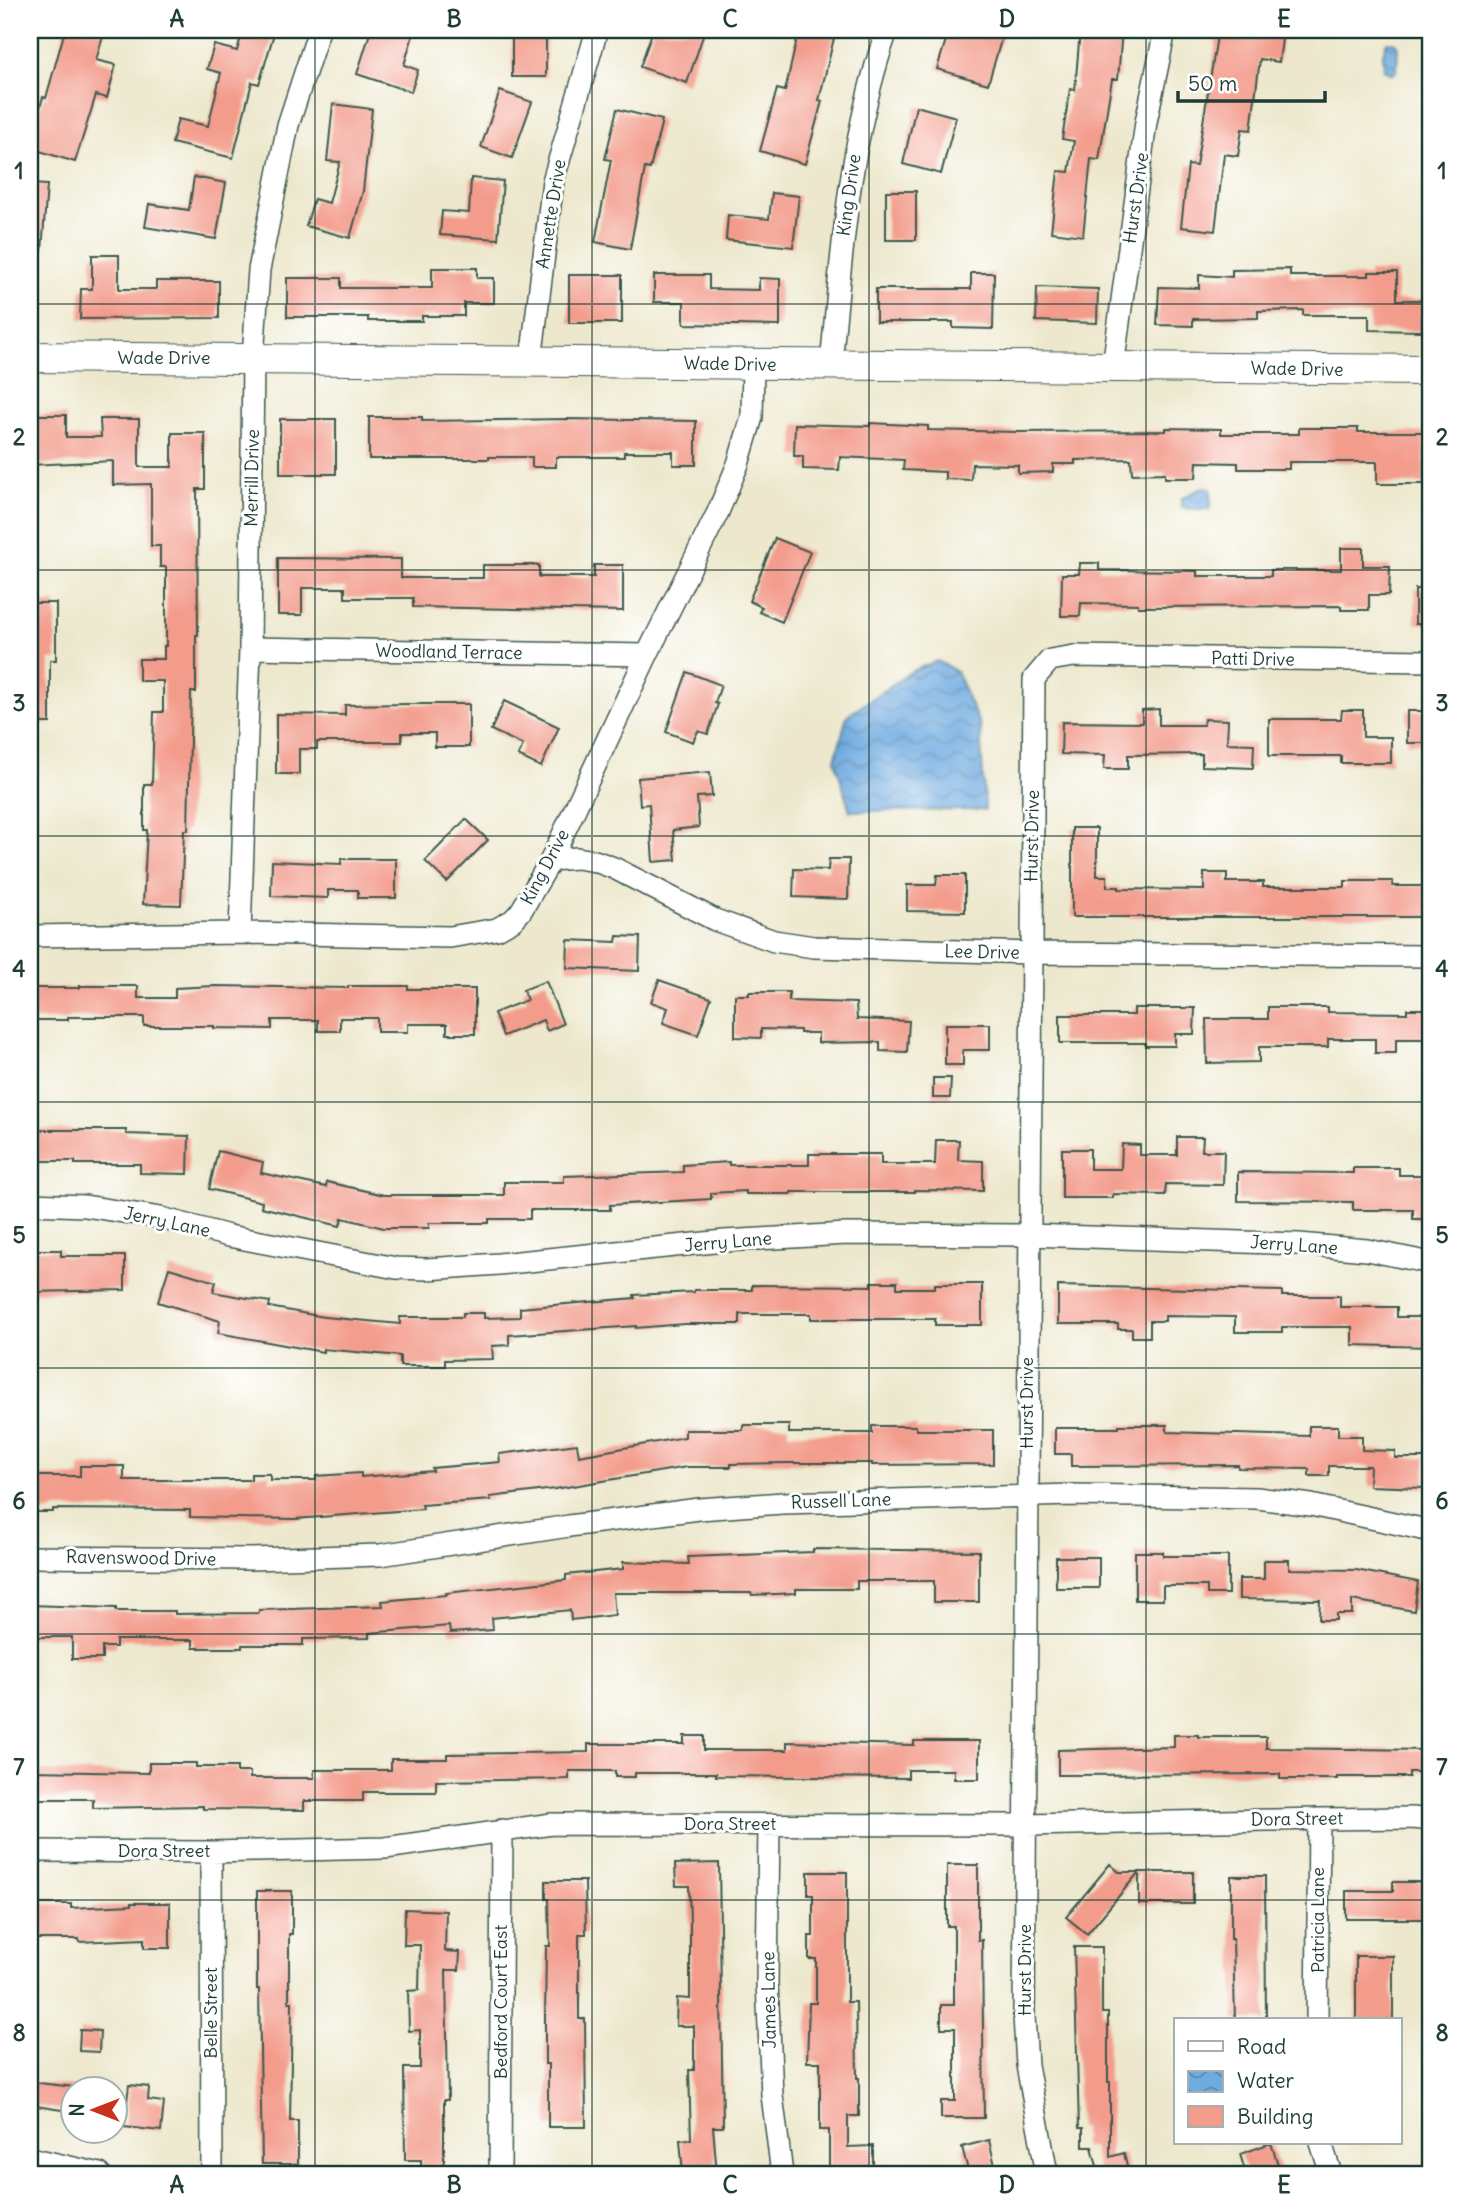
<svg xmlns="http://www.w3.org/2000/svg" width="1461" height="2204" font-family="Delius,sans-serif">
	<defs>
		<pattern id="water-waves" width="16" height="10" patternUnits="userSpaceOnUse" patternTransform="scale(1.75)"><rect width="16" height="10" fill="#6fabe0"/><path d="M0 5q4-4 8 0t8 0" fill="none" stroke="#5b8cb6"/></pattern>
	</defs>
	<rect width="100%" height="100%" fill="#fff"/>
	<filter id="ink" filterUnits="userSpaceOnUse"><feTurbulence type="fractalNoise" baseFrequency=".0143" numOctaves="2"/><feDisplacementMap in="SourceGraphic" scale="14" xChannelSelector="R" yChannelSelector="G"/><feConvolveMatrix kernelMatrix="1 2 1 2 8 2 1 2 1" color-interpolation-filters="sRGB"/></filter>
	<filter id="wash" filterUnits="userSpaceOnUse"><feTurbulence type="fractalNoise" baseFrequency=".00686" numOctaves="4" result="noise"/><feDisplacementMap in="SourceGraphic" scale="28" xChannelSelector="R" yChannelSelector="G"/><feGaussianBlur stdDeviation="1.57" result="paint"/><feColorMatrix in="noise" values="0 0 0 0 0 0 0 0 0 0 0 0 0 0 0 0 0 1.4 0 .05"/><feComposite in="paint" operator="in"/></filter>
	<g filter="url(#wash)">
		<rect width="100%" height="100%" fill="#ede8cd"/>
		<path fill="url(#water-waves)" stroke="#47748a" stroke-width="2" d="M1387 42H1394L1398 46 1397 70 1393 74 1384 70 1383 53Z
			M1204 487 1211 489V505L1209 509H1188L1181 506 1182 498Z
			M937 661 956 671 980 726 985 810 850 811 835 760 847 716 912 671Z"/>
		<g id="blocks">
			<path fill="#f39c8c" d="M65 30H92L104 33 96 60 116 65 107 98 96 95 75 162 30 148V141L43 97 46 98Z
				M243 30H275L259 84 252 82 233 158 172 143 178 119 208 126 221 73 207 69 214 45 237 51Z
				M371 30H406L414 32 404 65 418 70 411 92 357 74Z
				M512 30H546V77H512Z
				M653 30H695L704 33 687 83 640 67Z
				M799 30H836L819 100 822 101 805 164 760 151 777 89 785 91Z
				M949 30H990L1003 34 988 84 937 69Z
				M1080 30H1122L1118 79H1112L1099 160 1091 159 1083 236 1051 232 1058 171 1069 172 1074 141 1062 139 1070 89 1075 90Z
				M1218 30H1268L1283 32 1279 62 1260 59 1251 130 1242 129 1238 156 1224 154 1215 231 1181 227 1188 165 1196 166Z
				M500 91 532 102 512 158 481 147Z
				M333 104 372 109 363 191 350 238 306 226 314 199 329 203 340 162 327 161Z
				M916 106 956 117 941 174 903 164Z
				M617 109 662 120 650 169 645 168 630 249 595 242 611 160 605 159Z
				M194 177 226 183 216 239 145 227 149 204 189 210Z
				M471 178 503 181 498 239 440 235 442 211 469 213Z
				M30 184 47 185 42 251H30Z
				M886 191H916V240H886Z
				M772 193 799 196 793 247 726 240 728 215 769 219Z
				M92 255H119V289H156V281H219V318L80 319 81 289H92Z
				M432 268H477V278H494V303H464V316H422V321H368V317H287V278H341V288H432Z
				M1290 269V276H1369V272H1397V300H1422V331L1369 330V315H1303V310L1258 311V318L1193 319V326L1157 325 1159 287 1199 288V275L1232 277V270Z
				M971 273H994L993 329 953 328V322H876V289H971Z
				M569 275H622V323H569Z
				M654 275H709V289L759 290V278L780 279V326L684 324V302H654Z
				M1037 287 1098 289 1097 323 1036 321Z
				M30 415H66V437H101L100 419H139V467H172V433H205V489H197L198 635H196V692H191L188 830H184L181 905 143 904 147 830H144V784H152L154 712H163V681H139V659H164V646H166V567H160V546H151V484L113 485V461L30 465Z
				M369 417H422V421L565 419 696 421V465H673V452H624V457H556V467H532V457H489V459H369Z
				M280 419H336V474H280Z
				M870 423 928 426V430L1017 432 1166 431V428L1221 429V434H1299V428H1358V432H1424V484H1377V462H1289V469H1238V463L1197 462 1196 478H1165V473L1132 474 1131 459 1075 460V464H1053V472L1018 473V465L972 464 971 480 945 479V472L903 470 904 460 840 457 839 470 803 469V456H794L795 424 870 426Z
				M775 538 810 552 782 622 759 612 762 607 749 601Z
				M1341 548H1363V566H1390L1389 595H1369V610H1341V606L1138 607V604L1081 603 1080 616H1061L1062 574H1079L1080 563H1099V570L1197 571V576H1271V570H1341Z
				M278 558 401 559V578H483V565H539V577H594V565H623V611L413 607V598H345V588H302V615H278Z
				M1415 589H1431V624H1415Z
				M30 603H56V660H50V723H30Z
				M687 672 721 685 715 703 718 704 708 734 698 731 693 742 666 732Z
				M504 701 559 727 541 767 518 756 523 745 491 730Z
				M408 704H469V747H435V733H402V742H317V749H299V774H276V714L345 715V705Z
				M1159 709V725H1203L1204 719 1228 720 1227 743 1254 744 1253 768 1202 766V754L1128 755V769H1104L1105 755 1061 754 1062 722 1142 723V710Z
				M1342 710H1363V737H1391V763H1341V756H1269V719H1341Z
				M1407 711H1431V743H1407Z
				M710 772 712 796 697 797 699 827 673 830 676 860 653 862 649 804 640 805 638 778Z
				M466 819 488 840 447 882 425 861Z
				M1072 828H1097V876H1107V887H1119V889L1204 890V873H1227V882H1263V887H1345V881H1393V886H1431V917H1072Z
				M341 859H396V898H358V890H328V898L271 896 272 861 341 864Z
				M829 859H849L848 899 793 897 794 869 828 870Z
				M937 875H965V912L907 911V885H936Z
				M617 936 640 937 639 971 567 968 568 940 616 942Z
				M659 980 711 998 698 1035 663 1023 668 1008 651 1002Z
				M546 981 563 1024 547 1031 543 1020 503 1036 494 1013 527 1000 523 990Z
				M80 986H138V998H175V988L215 986 348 988V986H408V989H475V1034H447V1024H408V1032H377V1018H340V1031H318V1020H272V1029L214 1028V1026H144V1017H68V1020H30V988H80Z
				M749 992H789V1001L856 1003 857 1019 909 1021 907 1052 880 1051V1042L818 1043V1033H800V1030L761 1029V1038L735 1037V995H749Z
				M1268 1007H1328V1012L1407 1013V1009H1431V1039H1396V1053H1375V1039H1328V1047H1259V1062L1207 1063 1206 1019H1268Z
				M1134 1008H1195L1194 1034H1175V1046H1145V1043H1060V1015H1134Z
				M945 1024H990V1050H963V1065H945Z
				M933 1078H951L950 1098H933Z
				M30 1130H126V1134L189 1136 188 1174 140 1173V1164H75V1161H30Z
				M1177 1137H1203L1202 1151H1224L1223 1185 1166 1184 1165 1195 1113 1194V1198H1062V1149H1090V1169H1121L1122 1144 1140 1145V1155H1177Z
				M936 1140H959L958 1160 983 1161V1191L915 1190V1192H791V1194H746V1191L711 1193V1199L610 1205V1210H530V1219H489V1223H429V1228H384L342 1218 340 1226 261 1207 262 1202 209 1189 218 1151 263 1162 261 1173 326 1187 327 1182 384 1195H504V1182H564V1176L683 1172V1165L729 1162V1165H809V1154H881V1164H935Z
				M1353 1168H1399V1175H1431V1219H1413V1210H1353V1202L1238 1201V1172L1353 1173Z
				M30 1250H61V1256H125V1290L30 1292Z
				M169 1268 216 1282 213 1292 270 1302 269 1307 324 1317 400 1324V1317H463V1313H484V1318L520 1317V1308L635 1298 634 1295 694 1292V1290H752V1285L872 1286V1282H897V1288H935V1284H982V1325H935V1319H811V1314H740V1324H684L636 1328V1326L509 1335V1345L492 1346 493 1359 445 1360V1366H400V1356L323 1349V1352L218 1333 220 1321 158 1302Z
				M1058 1286 1282 1291V1296H1340V1307H1397V1317H1431V1347L1352 1345V1327H1282V1332H1235V1317L1165 1316V1321H1150V1337H1132V1329H1118V1324H1058Z
				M743 1425H789V1433H872V1426H916V1430H993V1464L872 1465V1463H789L731 1464V1467H687L555 1489 490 1497 491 1500 422 1505 423 1509 384 1512 295 1519 190 1517V1510L53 1509V1512H30V1476H80V1466H124V1480H251V1474H270V1480H316V1476L361 1473V1477L433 1471 432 1468 500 1462 499 1454 577 1444 579 1456 685 1437V1430H743Z
				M1119 1425H1167V1432L1309 1436V1426H1338V1436H1362V1450L1395 1451V1458H1426L1425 1488 1369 1486 1370 1466H1329V1476H1309V1469L1238 1468V1465L1071 1466V1454H1055V1428H1119Z
				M813 1549 979 1551V1602H934V1581H857V1589H796V1593L752 1595 751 1593H613L615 1615 571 1620 570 1610 492 1618 493 1630 450 1633 449 1626 369 1633V1638L303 1639V1645H242V1648H193V1640H116V1647H102V1659H72V1637H30V1605L116 1608V1611H175V1614L259 1613V1610L383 1606 382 1601 447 1595 446 1593 566 1580V1575L623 1569V1562L689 1564 688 1557 813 1552Z
				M1135 1552H1163V1556H1228V1594H1207V1586H1163V1600H1135Z
				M1056 1557H1099V1588H1056Z
				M1264 1560H1289V1569L1356 1570 1418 1582 1414 1611 1352 1600V1614H1336V1620H1319L1320 1600 1239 1599V1579H1264Z
				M1174 1735H1198V1737H1266V1748L1431 1750V1772H1409V1777H1337V1779H1280V1774L1058 1775V1750L1174 1747Z
				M684 1736H704V1750H787V1742L914 1745V1741H979V1779H954V1770H908V1778L716 1776V1773H635V1777H615V1771H569V1779L436 1781V1792H363V1801H304V1810L203 1809V1806L93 1808V1799H38V1796H30V1771L149 1773V1763H196V1767H237V1772H250V1778H314V1770H391V1759H447V1754L588 1752V1744H684Z
				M719 1863 723 2127H713L717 2174H683L680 2140 691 2139 689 2070H694V2026H676L677 1998 690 1999V1923L689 1886H676L675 1864Z
				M1110 1864 1119 1872H1139L1087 1934 1066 1917Z
				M947 1865H978V1940H982L984 2118H941V2101H955V2028H941V2005H954V1926H947Z
				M808 1872H847V2002H856L857 2078H859V2116H848V2147L873 2146V2166L862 2167V2174H829V2130H820V2062H807L809 2003H816V1959H809V1936H813V1895H808Z
				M1139 1872H1193V1904H1139Z
				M1231 1876H1265L1266 2020H1235L1233 1939H1231Z
				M546 1881H585L586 1934H579V2019H585L586 2127H548V2064H545V2019L546 1946H550L549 1899H546Z
				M1393 1882H1431V1919H1346V1891H1393Z
				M257 1891H292V1934H289V2002H292L290 2121H298V2164H262L259 1989H257Z
				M131 1903H170V1948H144V1939L79 1942V1939H30V1904H71V1908L131 1905Z
				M405 1909 446 1911 445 1951 460 1952 459 1970H446L448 2100H444V2174H421V2160H405L404 2068H420V2030L409 2031 408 1991 419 1990 420 1945H404Z
				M1074 1947H1102V2013H1108V2082H1110V2157L1124 2153 1129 2174H1099L1092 2147H1083V2128H1079Z
				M1356 1956H1393V2020H1356Z
				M80 2030 100 2031 99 2052 79 2051Z
				M30 2082 74 2087V2112L30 2105Z
				M129 2085 149 2087 148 2100 164 2102 161 2131 124 2127Z
				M989 2140 997 2174H969L962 2147Z
				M1271 2143 1281 2174H1246L1240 2154Z"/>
		</g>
	</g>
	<g filter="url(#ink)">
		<use href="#blocks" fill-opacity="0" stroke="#3e574b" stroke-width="2"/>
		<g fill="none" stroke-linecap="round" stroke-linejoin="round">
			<defs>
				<path id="street" d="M531 361 553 181 597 30
					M831 365C842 249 849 141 887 30
					M1113 367 1146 122 1165 30
					M250 648 647 655
					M551 860 577 858 595 861 614 868 715 920 774 941 814 947 1031 953 1431 956
					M240 933 250 648 253 358 259 270 288 125 319 30
					M30 936 240 933 450 937 497 929 513 920 521 911 551 860 647 655 718 512 738 464 752 417 753 364
					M30 1204 85 1206 161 1218 229 1236 396 1268 427 1269 499 1264 724 1241 846 1234 1029 1235 1299 1244 1367 1250 1431 1263
					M30 1557 251 1559 380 1555 569 1526 699 1509 783 1503 1073 1495 1257 1498 1311 1505 1431 1531
					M769 1825 767 1982 772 2095 782 2174
					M30 1851 211 1852 385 1848 552 1824 1026 1825 1319 1819 1412 1818 1431 1820
					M211 1852 212 2174
					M1317 2020 1319 1819
					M1321 2143 1331 2174
					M30 2158 100 2174
					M500 2174 502 1830
					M1047 2174 1027 2065 1024 2016 1034 679 1050 660 1074 656 1431 661"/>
				<path id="secondary" d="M30 357 1431 370"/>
			</defs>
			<use href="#street" stroke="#3e574b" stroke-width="24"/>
			<use href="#secondary" stroke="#3e574b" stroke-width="32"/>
			<use href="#street" stroke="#fff" stroke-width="21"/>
			<use href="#secondary" stroke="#fff" stroke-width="30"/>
		</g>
	</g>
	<path fill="none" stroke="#1f3d34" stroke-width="2" stroke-opacity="0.55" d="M315 30V2174M592 30V2174M869 30V2174M1146 30V2174M30 304H1431M30 570H1431M30 836H1431M30 1102H1431M30 1368H1431M30 1634H1431M30 1900H1431"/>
	<g text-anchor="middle" stroke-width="6" stroke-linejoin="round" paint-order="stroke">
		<g font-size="18" fill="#1f3d34" stroke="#fff">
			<text transform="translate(849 195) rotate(-82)" y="6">King Drive</text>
			<text transform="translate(1136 198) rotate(-82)" y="6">Hurst Drive</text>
			<text transform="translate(551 214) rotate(-81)" y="6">Annette Drive</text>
			<text x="164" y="364">Wade Drive</text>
			<text transform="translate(730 364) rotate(1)" y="6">Wade Drive</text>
			<text transform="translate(1297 369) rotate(1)" y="6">Wade Drive</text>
			<text transform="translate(252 478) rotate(-89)" y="6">Merrill Drive</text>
			<text transform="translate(449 652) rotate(1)" y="6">Woodland Terrace</text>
			<text transform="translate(1253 659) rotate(1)" y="6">Patti Drive</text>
			<text transform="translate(1032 836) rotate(-89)" y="6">Hurst Drive</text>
			<text transform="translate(545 867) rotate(-62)" y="6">King Drive</text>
			<text transform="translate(982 952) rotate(1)" y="6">Lee Drive</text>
			<text transform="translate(167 1222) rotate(12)" y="6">Jerry Lane</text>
			<text transform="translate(728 1242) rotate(-5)" y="6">Jerry Lane</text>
			<text transform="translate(1294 1245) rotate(4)" y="6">Jerry Lane</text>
			<text transform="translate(1027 1403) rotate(-90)" y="6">Hurst Drive</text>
			<text transform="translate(841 1501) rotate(-2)" y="6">Russell Lane</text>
			<text transform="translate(141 1558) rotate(1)" y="6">Ravenswood Drive</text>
			<text transform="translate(1297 1819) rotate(-1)" y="6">Dora Street</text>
			<text x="730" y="1830">Dora Street</text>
			<text x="164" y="1857">Dora Street</text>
			<text transform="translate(1318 1920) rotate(-90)" y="6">Patricia Lane</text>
			<text transform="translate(1025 1970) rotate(-90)" y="6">Hurst Drive</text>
			<text transform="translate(769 2000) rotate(-91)" y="6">James Lane</text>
			<text transform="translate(501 2002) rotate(-90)" y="6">Bedford Court East</text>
			<text transform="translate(211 2013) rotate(-90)" y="6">Belle Street</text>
		</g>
	</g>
	<rect width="1461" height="2204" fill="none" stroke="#fff" stroke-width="77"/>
	<rect x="1174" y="2018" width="228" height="126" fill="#ffffff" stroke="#a5b1ae" stroke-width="2"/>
	<rect x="1188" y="2041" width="35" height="10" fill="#ffffff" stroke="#a5b1ae" stroke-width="2"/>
	<text x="1237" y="2054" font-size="21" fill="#1f3d34">Road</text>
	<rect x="1188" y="2071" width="35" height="21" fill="url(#water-waves)" stroke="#a5b1ae" stroke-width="2"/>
	<text x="1237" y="2088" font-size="21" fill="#1f3d34">Water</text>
	<rect x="1188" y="2106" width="35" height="21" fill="#f39c8c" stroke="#a5b1ae" stroke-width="2"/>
	<text x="1237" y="2124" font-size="21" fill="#1f3d34">Building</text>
	<g transform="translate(94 2110) rotate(270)"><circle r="33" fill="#ffffff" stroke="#a5b1ae" stroke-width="2"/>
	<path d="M0-5L12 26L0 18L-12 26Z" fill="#c8321e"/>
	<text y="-10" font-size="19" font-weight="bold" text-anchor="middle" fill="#1f3d34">N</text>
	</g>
	<path d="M1178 91v10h147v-10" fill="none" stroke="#1f3d34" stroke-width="3.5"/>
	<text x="1188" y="91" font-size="21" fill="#1f3d34" stroke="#ffffff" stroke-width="5" paint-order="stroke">50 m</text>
	<rect x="38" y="38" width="1384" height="2128" fill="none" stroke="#1f3d34" stroke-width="2.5"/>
	<g font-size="23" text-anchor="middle" font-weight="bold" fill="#1f3d34">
		<text x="177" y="27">A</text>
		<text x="454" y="27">B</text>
		<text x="730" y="27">C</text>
		<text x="1007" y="27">D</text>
		<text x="1284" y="27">E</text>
		<text x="19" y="179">1</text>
		<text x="1442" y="179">1</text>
		<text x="19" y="445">2</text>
		<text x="1442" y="445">2</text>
		<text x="19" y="711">3</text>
		<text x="1442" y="711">3</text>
		<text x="19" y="977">4</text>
		<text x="1442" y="977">4</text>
		<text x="19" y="1243">5</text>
		<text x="1442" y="1243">5</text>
		<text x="19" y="1509">6</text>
		<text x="1442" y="1509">6</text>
		<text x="19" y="1775">7</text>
		<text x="1442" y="1775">7</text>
		<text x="19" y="2041">8</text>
		<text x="1442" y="2041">8</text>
		<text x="177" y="2193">A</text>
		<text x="454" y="2193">B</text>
		<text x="730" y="2193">C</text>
		<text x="1007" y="2193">D</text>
		<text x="1284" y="2193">E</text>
	</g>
</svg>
